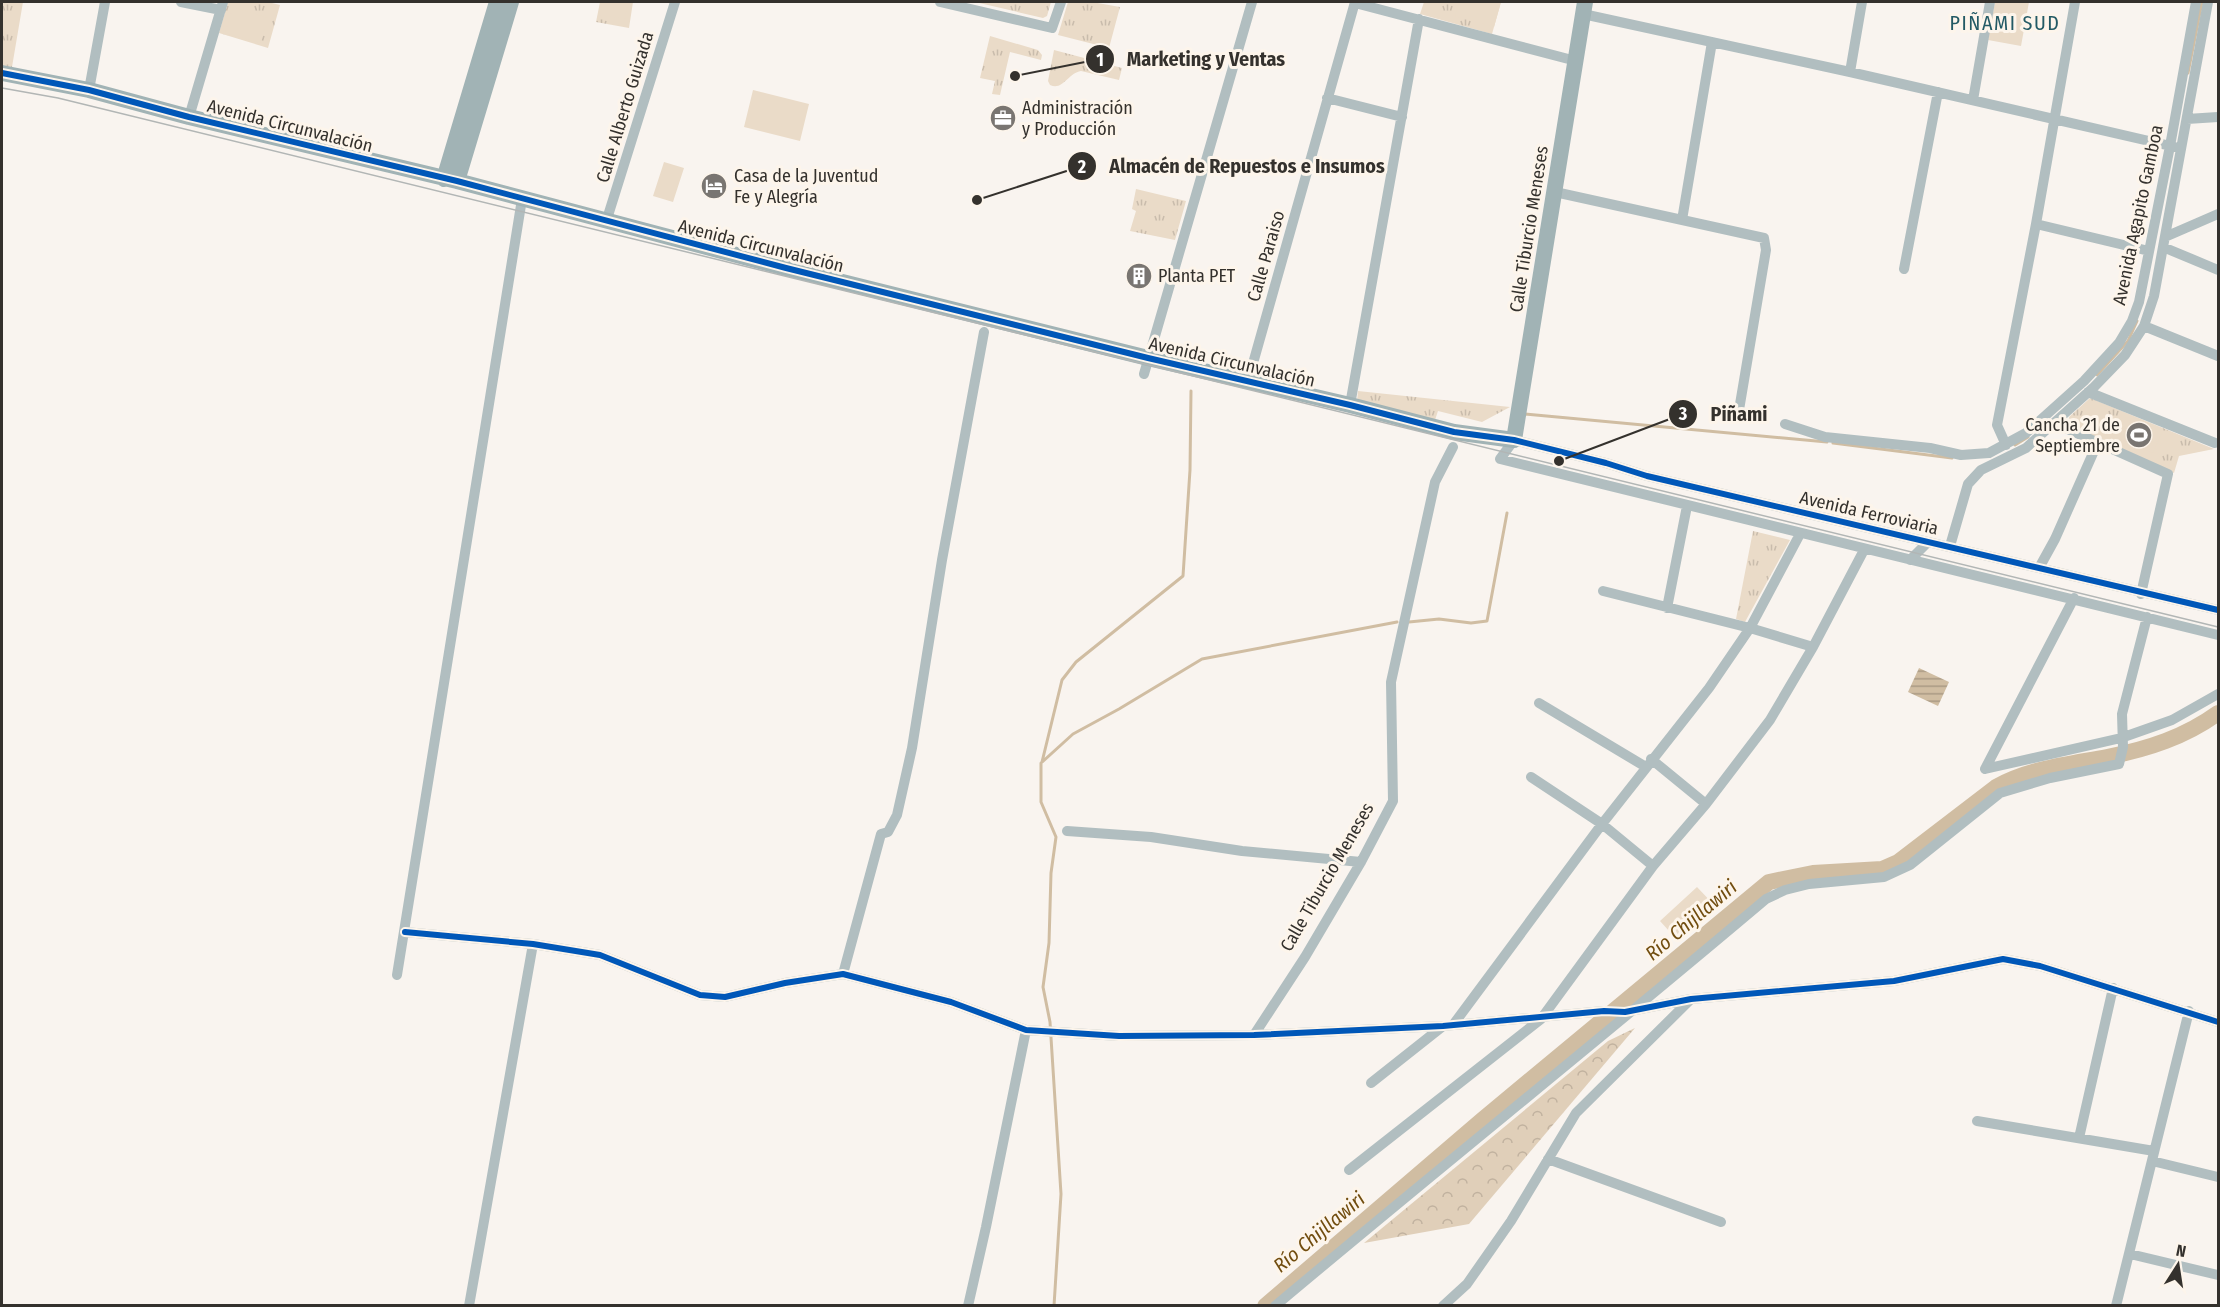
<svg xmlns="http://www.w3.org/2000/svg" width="2220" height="1307" font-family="'Fira Sans Condensed',sans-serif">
	<defs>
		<pattern id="grass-tufts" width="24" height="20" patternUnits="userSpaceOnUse" patternTransform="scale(1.5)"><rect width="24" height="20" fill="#eadbc8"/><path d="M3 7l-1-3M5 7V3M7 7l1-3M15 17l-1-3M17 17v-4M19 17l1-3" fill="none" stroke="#c9bcac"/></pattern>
		<pattern id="forest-crowns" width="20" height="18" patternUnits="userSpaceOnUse" patternTransform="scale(1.5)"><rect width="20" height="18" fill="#e0cfb9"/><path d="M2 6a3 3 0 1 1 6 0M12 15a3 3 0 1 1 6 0" fill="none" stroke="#c1b29f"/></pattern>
		<pattern id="water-rules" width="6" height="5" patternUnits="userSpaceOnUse" patternTransform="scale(1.5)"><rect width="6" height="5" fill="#d0bda2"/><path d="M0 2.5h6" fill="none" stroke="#aa9a84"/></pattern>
	</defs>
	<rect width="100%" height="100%" fill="#f9f4ef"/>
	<path fill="url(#grass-tufts)" d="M2 2H23L12 67 2 66Z
		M228 2H268L280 5 268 48 219 33Z
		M600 2H633L629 28 596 22Z
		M975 2H1051L1047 16 1043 18Z
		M1068 2H1092L1120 7 1109 48 1058 35Z
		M1424 2H1501L1492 34 1420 14Z
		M990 36 1038 50 1042 55 1041 60 1010 52 1000 95 992 94 995 81 980 78Z
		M1054 50 1122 68 1119 80 1081 71C1068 73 1063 91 1050 85L1048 81Z
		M1136 189 1186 201 1175 240 1130 231 1136 211 1132 209Z
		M1358 391 1510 407 1482 422 1438 411 1435 420 1357 402Z
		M2090 398 2214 449 2179 456 2174 473 2074 429 2070 423 2069 417Z
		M1753 531 1790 540 1745 622 1736 619Z"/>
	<path fill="url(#forest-crowns)" d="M1635 1028 1469 1224 1364 1243 1608 1041Z"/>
	<path fill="#eadbc8" d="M603 2H628L625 19 600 15Z
		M1459 2H1501L1494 27 1455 16Z
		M1995 2H2029L2021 46 1988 40Z
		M233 7 268 18 260 43 225 33Z
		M753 90 809 104 800 141 744 127Z
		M664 162 684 168 673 202 653 196Z
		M2126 416 2162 432 2153 453 2116 437Z
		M1697 887 1716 907 1679 942 1660 921Z"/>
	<path fill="url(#water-rules)" d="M1919 668 1949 682 1938 706 1908 692Z"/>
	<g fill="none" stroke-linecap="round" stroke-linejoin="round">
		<path stroke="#d0bda2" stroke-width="3" d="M2188 73 2202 2
			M2097 375 2128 341 2137 321
			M1524 416 1525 414 1827 442
			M1833 443 1952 458
			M2015 445 2028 437
			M1409 622 1439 619 1471 623 1487 621 1507 513
			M1042 762 1062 680 1076 662 1183 576 1190 470 1191 391
			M1054 1306 1061 1194 1050 1022 1043 987 1049 943 1051 873 1056 837 1041 802V763L1073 734 1119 709 1202 659 1397 622"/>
		<path stroke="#d0bda2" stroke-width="16" d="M1265 1306 1482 1120 1769 882 1813 873 1882 869 1898 862 1996 787C2030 768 2070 764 2107 757 2148 749 2185 737 2218 713"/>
		<path stroke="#b1bec0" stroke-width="10" d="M181 2 221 10
			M940 2 1052 28 1061 2
			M1355 3 1576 61
			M1583 14 1850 72 2175 147
			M1850 72 1862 2
			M89 90 105 2
			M1327 98 1402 117
			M1973 100 1990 2
			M189 117 223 2
			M2187 119 2218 117
			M1555 192 1764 238 1766 250 1739 410
			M1682 220 1712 42
			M606 222 675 2
			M2036 224 2149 251
			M2165 237 2218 214
			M2163 247 2218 270
			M1904 269 1938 92
			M2144 326 2218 356
			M1144 374 1252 2
			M1248 381 1355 2
			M2088 392 2215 443
			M1350 405 1419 19
			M2054 423 2168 474 2141 594
			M1785 424 1825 437 1930 448 1961 455 1989 453 2026 433 2084 381 2119 343 2132 321 2139 302 2170 146 2196 2
			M2006 445 1997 425 2036 224 2075 2
			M1950 546 1968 484 1981 470 2026 448 2094 387 2125 355 2144 326 2154 296 2208 2
			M1910 560 1927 543
			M2039 568 2055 539 2098 442
			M1603 591 1750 628 1813 647
			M1667 608 1687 506
			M2218 610 1647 476 1606 463 1514 440 1500 459 2218 635
			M1539 703 1646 767
			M1651 759 1706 804
			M1985 769 2121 738 2172 720 2218 694
			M1985 769 2074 598
			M1531 777 1602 824 1653 866
			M1067 831 1151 837 1242 851 1361 862
			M405 932 533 944 600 955 700 995 725 997 785 983 843 974 951 1002 1026 1030 1119 1036 1254 1035 1443 1026 1604 1011 1625 1012 1691 999 1894 981 2003 959 2040 966 2218 1022
			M843 974 881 834 888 832 897 815 912 748 942 560 984 332
			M397 975 522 199
			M1453 1025 1602 824 1709 688 1750 628 1800 534
			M1254 1035 1305 957 1361 862 1393 801 1391 682 1435 482 1453 447
			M1371 1083 1443 1026
			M1977 1121 2154 1151
			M2079 1138 2113 988
			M1548 1159 1721 1222
			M2152 1161 2218 1177
			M1349 1170 1541 1019 1653 866 1706 804 1770 720 1813 647 1864 550
			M2130 1254 2218 1275
			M469 1306 533 944
			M968 1306 986 1227 1026 1030
			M1275 1306C1438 1169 1604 1036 1766 899L1785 890 1809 884 1884 877 1910 865 2000 793 2050 778 2119 764 2123 747 2122 714 2147 617
			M1443 1306 1467 1284 1511 1221 1576 1113 1690 1000
			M2116 1306 2189 1011"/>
		<path stroke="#a1b3b5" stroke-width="16" d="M2 73 89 90 189 117 457 181 786 268 1148 358 1350 405 1454 432 1514 440 1585 2
			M444 179 497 2
			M457 181 511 2"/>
		<path stroke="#b2b6b5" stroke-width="1.5" d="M2 88 58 98 2218 627"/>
		<defs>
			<path id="cycleway" d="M2 73 89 90 189 117 457 181 786 268 1148 358 1350 405 1454 432 1514 440 1606 463 1647 476 2218 610
				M405 932 533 944 600 955 700 995 725 997 785 983 843 974 951 1002 1026 1030 1119 1036 1254 1035 1443 1026 1604 1011 1625 1012 1691 999 1894 981 2003 959 2040 966 2218 1022"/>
		</defs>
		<use href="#cycleway" stroke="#fdf5eb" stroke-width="10"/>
		<use href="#cycleway" stroke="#0057b8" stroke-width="6"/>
	</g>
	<defs>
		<symbol id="office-disc" viewBox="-11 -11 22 22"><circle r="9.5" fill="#797571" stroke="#fdf5eb"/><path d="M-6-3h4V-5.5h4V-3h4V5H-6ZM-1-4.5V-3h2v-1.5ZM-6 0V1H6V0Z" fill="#fff"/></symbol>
		<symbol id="hotel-disc" viewBox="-11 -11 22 22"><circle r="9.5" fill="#797571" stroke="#fdf5eb"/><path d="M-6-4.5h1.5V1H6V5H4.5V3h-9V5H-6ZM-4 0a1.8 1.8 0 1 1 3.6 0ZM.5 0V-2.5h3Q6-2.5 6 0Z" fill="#fff"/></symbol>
		<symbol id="building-disc" viewBox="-11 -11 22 22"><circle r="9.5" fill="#797571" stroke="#fdf5eb"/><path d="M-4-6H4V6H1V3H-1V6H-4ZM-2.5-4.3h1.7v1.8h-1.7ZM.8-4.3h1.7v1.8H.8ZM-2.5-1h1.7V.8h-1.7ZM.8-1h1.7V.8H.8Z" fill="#fff"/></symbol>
		<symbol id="stadium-disc" viewBox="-11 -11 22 22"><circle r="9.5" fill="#797571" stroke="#fdf5eb"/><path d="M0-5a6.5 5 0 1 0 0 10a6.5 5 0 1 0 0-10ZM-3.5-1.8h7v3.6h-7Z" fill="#fff"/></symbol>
	</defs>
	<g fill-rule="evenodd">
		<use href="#office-disc" x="988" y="103" width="30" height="30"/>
		<use href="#hotel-disc" x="699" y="171" width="30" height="30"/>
		<use href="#building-disc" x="1124" y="261" width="30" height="30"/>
		<use href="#stadium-disc" x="2124" y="420" width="30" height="30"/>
	</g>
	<g text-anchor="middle" stroke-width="6" stroke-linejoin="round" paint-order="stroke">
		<g font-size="18" fill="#34312d" stroke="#fdf5eb">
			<text transform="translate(625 107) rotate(-73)" y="6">Calle Alberto Guizada</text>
			<text transform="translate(290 126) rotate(14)" y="6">Avenida Circunvalación</text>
			<text transform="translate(2138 215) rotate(-78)" y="6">Avenida Agapito Gamboa</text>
			<text transform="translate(1529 229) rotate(-81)" y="6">Calle Tiburcio Meneses</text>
			<text transform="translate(761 246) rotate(14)" y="6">Avenida Circunvalación</text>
			<text transform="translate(1266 256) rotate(-74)" y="6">Calle Paraiso</text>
			<text transform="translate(1232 362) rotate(13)" y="6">Avenida Circunvalación</text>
			<text transform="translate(1869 513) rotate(13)" y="6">Avenida Ferroviaria</text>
			<text transform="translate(1327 877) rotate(-60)" y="6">Calle Tiburcio Meneses</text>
		</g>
		<g font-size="18" fill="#34312d" stroke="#fdf5eb" text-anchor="start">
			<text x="1022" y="114">Administración<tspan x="1022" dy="21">y Producción</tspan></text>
			<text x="734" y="182">Casa de la Juventud<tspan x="734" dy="21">Fe y Alegría</tspan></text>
			<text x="1158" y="282">Planta PET</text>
			<text x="2120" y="431" text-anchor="end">Cancha 21 de<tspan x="2120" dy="21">Septiembre</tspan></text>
		</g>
		<g font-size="20" letter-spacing="1.5" fill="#235a65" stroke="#fdf5eb">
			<text x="2005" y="30">PIÑAMI SUD</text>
		</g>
		<g font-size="20" font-style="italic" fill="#714d0f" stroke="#fdf5eb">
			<text transform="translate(1691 920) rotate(-40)" y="7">Río Chijllawiri</text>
			<text transform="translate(1319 1232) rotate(-40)" y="7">Río Chijllawiri</text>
		</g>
	</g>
	<path fill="none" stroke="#34312d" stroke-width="2" d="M1015 76L1100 59M977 200L1082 166M1559 461L1683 414"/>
	<g fill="#34312d" stroke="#fdf5eb" stroke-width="2">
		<circle cx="1015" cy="76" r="6"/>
		<circle cx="977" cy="200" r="6"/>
		<circle cx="1559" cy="461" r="6"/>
		<circle cx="1100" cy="59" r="15"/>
		<circle cx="1082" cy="166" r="15"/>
		<circle cx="1683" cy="414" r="15"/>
	</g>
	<g font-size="18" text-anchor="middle" font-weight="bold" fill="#fff">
		<text x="1100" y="66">1</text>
		<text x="1082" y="173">2</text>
		<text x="1683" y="420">3</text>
	</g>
	<g font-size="20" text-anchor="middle" font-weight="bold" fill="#34312d" stroke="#fdf5eb" stroke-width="6" stroke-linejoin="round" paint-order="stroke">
		<text x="1206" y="66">Marketing y Ventas</text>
		<text x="1247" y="173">Almacén de Repuestos e Insumos</text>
		<text x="1739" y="421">Piñami</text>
	</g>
	<rect width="2220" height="1307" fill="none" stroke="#34312d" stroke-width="6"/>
	<g transform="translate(2178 1265) rotate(12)" stroke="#fdf5eb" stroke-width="4.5" paint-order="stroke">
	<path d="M0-4.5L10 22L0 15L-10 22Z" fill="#34312d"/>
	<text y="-9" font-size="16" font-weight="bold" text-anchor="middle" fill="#34312d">N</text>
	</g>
</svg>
